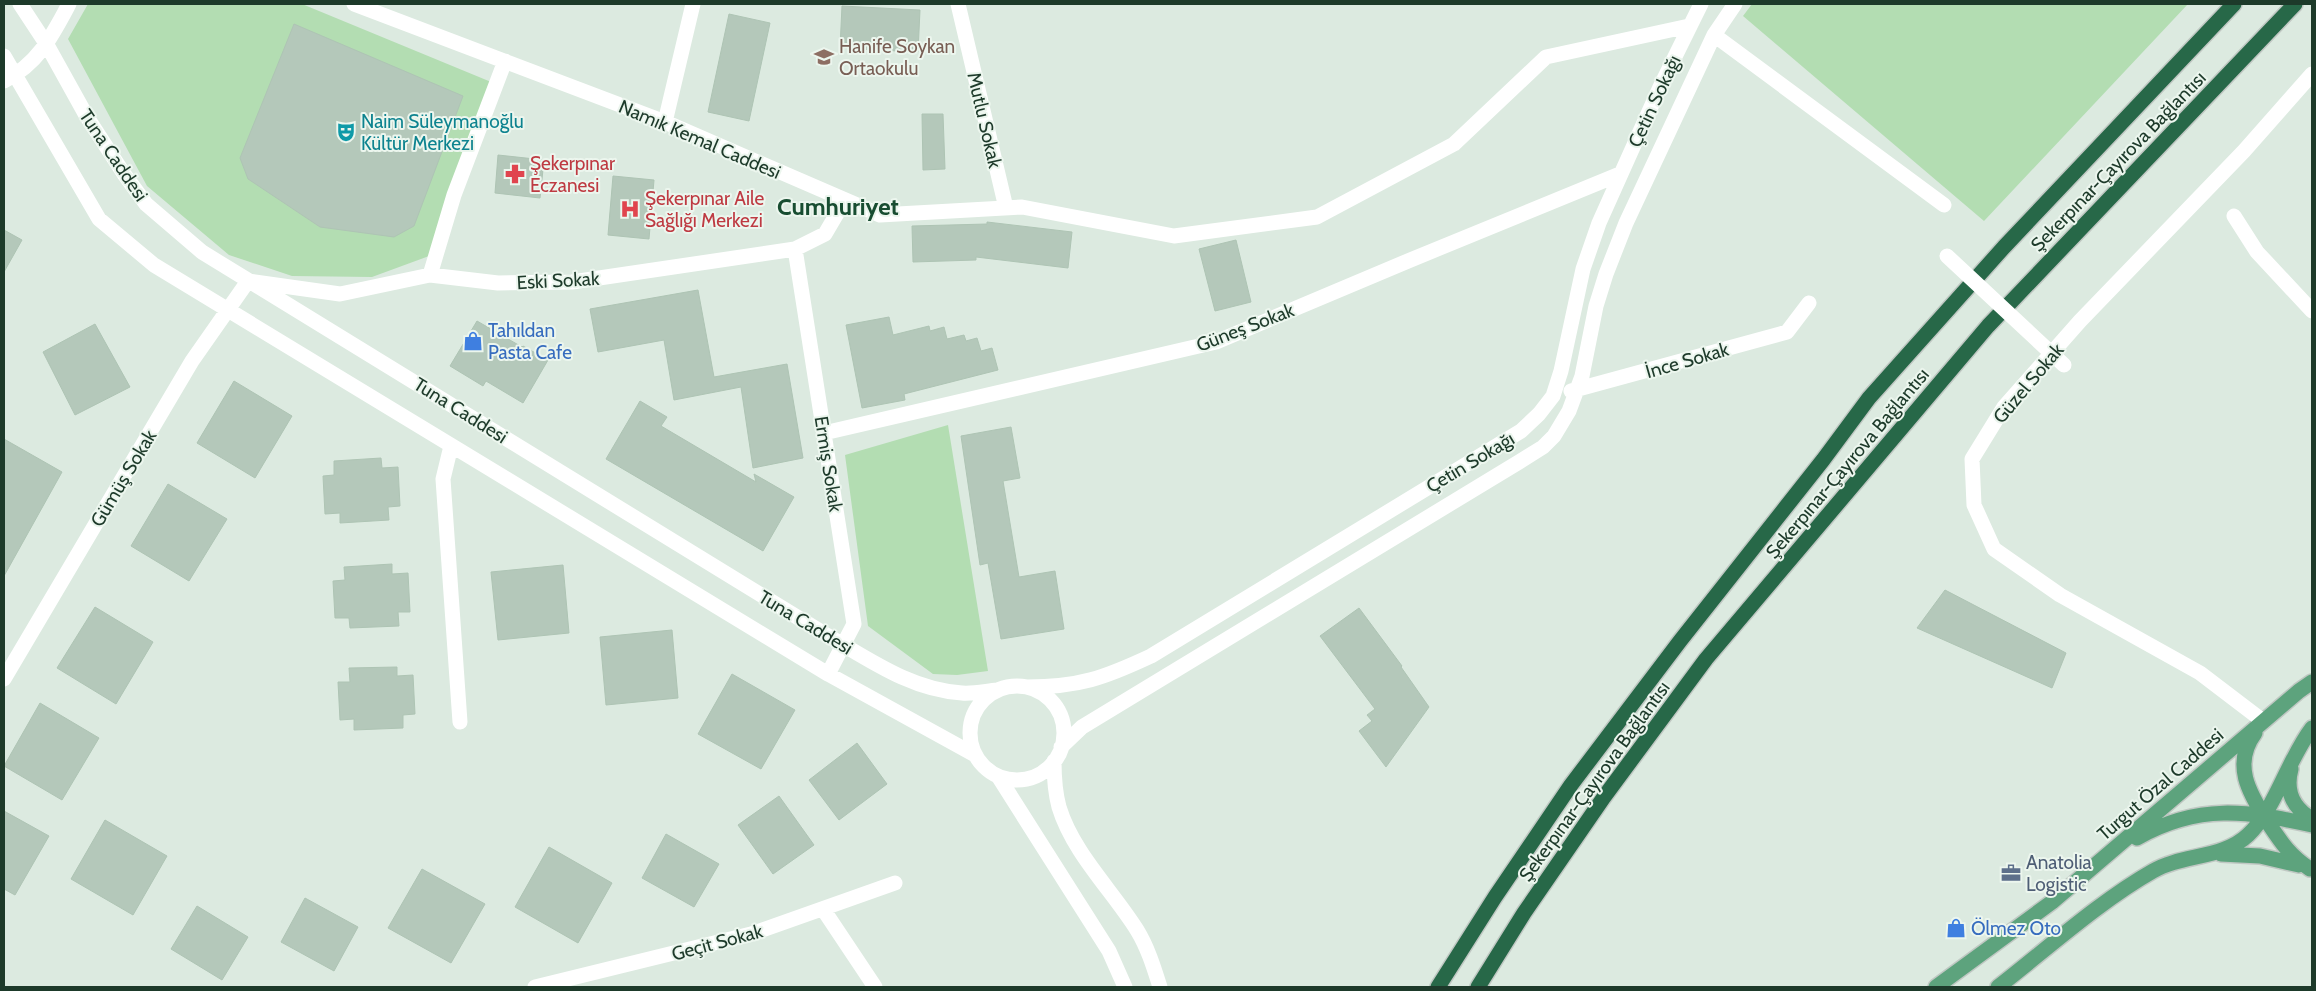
<svg xmlns="http://www.w3.org/2000/svg" width="2316" height="991" font-family="Cabin,sans-serif">
	<rect width="100%" height="100%" fill="#dceae0"/>
	<path fill="#b3ddb2" d="M88 4H302L496 84 440 252 372 277 292 276 229 255 147 186 68 39Z
		M1752 4H2188L1984 221 1743 16Z
		M948 425 988 671 957 675 933 674 868 626 845 455Z"/>
	<path fill="#b4c8ba" stroke="#aec4b4" d="M842 6 920 10 918 52 840 48Z
		M729 14 770 23 749 121 708 112Z
		M294 24 463 96 414 226 394 237 320 227 248 179 240 158Z
		M922 114H943L945 169 923 170Z
		M498 155 544 160 540 198 495 193Z
		M613 176 654 180 649 239 608 235Z
		M987 222 1072 232 1068 268 976 257V260L913 262 912 226 987 224Z
		M4 230 22 240 4 272Z
		M1236 240 1251 302 1215 311 1199 249Z
		M698 290 714 377 787 364 803 458 753 468 741 387 674 400 664 340 598 352 590 309Z
		M889 317 893 335 929 326 930 331 944 327 947 339 964 335 966 341 977 338 981 351 992 348 998 370 904 394 905 400 862 408 846 325Z
		M477 321 522 347 523 346 548 360 523 403 486 381 483 386 450 366Z
		M95 324 130 387 75 415 43 352Z
		M234 381 292 416 255 478 197 443Z
		M640 401 667 417 661 426 756 482 754 474 794 497 763 551 606 459Z
		M1011 427 1020 478 1003 481 1019 577 1055 571 1064 629 1001 639 988 563 980 565 961 436Z
		M4 439 62 472 4 576Z
		M381 458 382 468 398 467 400 506 388 507 389 520 340 523V513L325 514 323 476 334 475V461Z
		M168 484 227 519 189 581 131 546Z
		M392 564V574L408 573 410 612H398L399 626 350 628 349 618H335L333 581 345 580 344 567Z
		M563 565 569 633 498 640 491 572Z
		M1945 590 2066 653 2052 688 1917 628Z
		M95 607 153 642 116 704 57 668Z
		M1359 608 1402 666 1401 667 1429 707 1386 767 1359 731 1372 721 1367 715 1375 709 1320 636Z
		M672 630 678 698 606 705 600 637Z
		M397 667V676L413 675 415 714 403 715V728L354 730V719L340 720 338 682H350L349 668Z
		M732 674 795 710 761 769 698 734Z
		M40 703 99 738 62 800 4 766Z
		M857 743 887 784 839 820 809 780Z
		M779 796 814 845 773 874 738 825Z
		M4 811 49 836 15 895 4 889Z
		M105 820 167 856 133 915 71 879Z
		M666 834 719 864 694 907 642 878Z
		M549 847 612 883 578 943 515 907Z
		M422 869 485 904 451 963 388 928Z
		M305 898 358 927 334 971 281 942Z
		M197 906 248 937 222 980 171 949Z"/>
	<g fill="none" stroke-linecap="round" stroke-linejoin="round">
		<defs>
			<path id="major" d="M2255 733C2232 764 2249 793 2267 821 2281 842 2289 855 2310 869
				M2291 769C2285 791 2293 808 2312 819
				M2137 838C2199 803 2247 811 2312 825
				M2221 854 2260 856 2299 865
				M1936 987 2052 902 2299 691 2312 682
				M1998 987C2047 949 2100 901 2153 871 2182 854 2223 859 2248 835 2275 810 2288 759 2312 728"/>
			<path id="highway" d="M1438 987 1495 897 1571 785 1680 641 1823 460 1869 398 2004 247 2234 4
				M1478 987 1524 913 1604 797 1706 659 1988 326 2295 4"/>
		</defs>
		<use href="#major" stroke="#c0c8c3" stroke-width="18"/>
		<use href="#highway" stroke="#c0c8c3" stroke-width="18"/>
		<path stroke="#fff" stroke-width="15" d="M20 4 47 45 87 117 124 174 146 204 202 252 823 633C867 658 910 690 962 693 973 694 986 691 997 690
			M354 4 665 122 880 215 1022 207 1174 236 1317 217 1454 144 1546 57 1689 26
			M958 4 1006 208
			M1714 35 1944 205
			M4 56 99 219 154 265 828 674 975 755
			M4 81C38 64 52 36 69 4
			M665 122 693 4
			M2234 216 2257 252 2312 311
			M795 249 854 624 828 674
			M430 275 454 195 505 61
			M1571 391 1787 332 1809 303
			M824 433 1216 342 1408 261 1620 174
			M451 446 443 479 460 722
			M4 679 192 361 248 281 340 294 430 275 498 283 572 282 795 249 825 234 845 200
			M970 733a47 47 0 1 1 94 0a47 47 0 1 1-94 0Z
			M1027 687C1079 687 1104 678 1151 656L1521 431 1539 414 1553 396 1561 371 1583 269 1599 223 1660 87 1701 4
			M2263 721 2200 673 2060 595 1994 549 1974 505 1972 459 2004 407 2080 321 2244 151 2312 74
			M1061 747 1082 727 1519 462 1543 447 1554 436 1569 411 1582 376 1596 306 1606 274 1626 223 1714 35 1735 4
			M1054 761C1054 776 1055 792 1059 807 1073 853 1112 890 1137 930 1148 948 1154 968 1160 987
			M998 776 1109 951 1125 987
			M823 909 875 987
			M535 987 751 934 895 883"/>
		<use href="#major" stroke="#5da37d" stroke-width="15"/>
		<use href="#highway" stroke="#276848" stroke-width="15"/>
		<path stroke="#fff" stroke-width="15" d="M1947 256 2064 365"/>
	</g>
	<defs>
		<symbol id="school-bare" viewBox="-9 -9 18 18"><path d="M0-5L7-2L0 1L-7-2ZM-4 1L0 2.5L4 1V4Q0 6-4 4Z" fill="#8d6e63" stroke="#ecf6ee" stroke-width="2.5" paint-order="stroke"/></symbol>
		<symbol id="theatre-bare" viewBox="-9 -9 18 18"><path d="M-5-5.5Q0-4 5-5.5V0Q5 5 0 6Q-5 5-5 0ZM-3.3-2.5H-1v1.5H-3.3ZM1-2.5H3.3v1.5H1ZM-2.8 1Q0 5.5 2.8 1Z" fill="#0f9aa8" stroke="#ecf6ee" stroke-width="2.5" paint-order="stroke"/></symbol>
		<symbol id="pharmacy-bare" viewBox="-9 -9 18 18"><path d="M-2-6h4v4h4v4h-4v4h-4v-4h-4v-4h4Z" fill="#e0444e" stroke="#ecf6ee" stroke-width="2.5" paint-order="stroke"/></symbol>
		<symbol id="hospital-bare" viewBox="-9 -9 18 18"><path d="M-5-5h3v3.5h4V-5h3V5h-3V1.5h-4V5h-3Z" fill="#e0444e" stroke="#ecf6ee" stroke-width="2.5" paint-order="stroke"/></symbol>
		<symbol id="shop-bare" viewBox="-9 -9 18 18"><path d="M-5-2.5h2.3a2.7 3.5 0 0 1 5.4 0H5L5.5 6h-11ZM-1.5-2.5h3a1.5 2.3 0 0 0-3 0Z" fill="#3f7fe0" stroke="#ecf6ee" stroke-width="2.5" paint-order="stroke"/></symbol>
		<symbol id="office-bare" viewBox="-9 -9 18 18"><path d="M-6-3h4V-5.5h4V-3h4V5H-6ZM-1-4.5V-3h2v-1.5ZM-6 0V1H6V0Z" fill="#5c6f8a" stroke="#ecf6ee" stroke-width="2.5" paint-order="stroke"/></symbol>
	</defs>
	<g fill-rule="evenodd">
		<use href="#school-bare" x="810" y="43" width="28" height="28"/>
		<use href="#theatre-bare" x="332" y="118" width="28" height="28"/>
		<use href="#pharmacy-bare" x="501" y="160" width="28" height="28"/>
		<use href="#hospital-bare" x="616" y="195" width="28" height="28"/>
		<use href="#shop-bare" x="459" y="327" width="28" height="28"/>
		<use href="#office-bare" x="1997" y="859" width="28" height="28"/>
		<use href="#shop-bare" x="1942" y="914" width="28" height="28"/>
	</g>
	<g text-anchor="middle" stroke-width="4" stroke-linejoin="round" paint-order="stroke">
		<g font-size="19" fill="#785e54" stroke="#ecf6ee" text-anchor="start">
			<text x="839" y="53">Hanife Soykan<tspan x="839" dy="22">Ortaokulu</tspan></text>
		</g>
		<g font-size="19" fill="#1d3a2a" stroke="#ecf6ee">
			<text transform="translate(1654 101) rotate(-65)" y="7">Çetin Sokağı</text>
			<text transform="translate(985 120) rotate(77)" y="7">Mutlu Sokak</text>
			<text transform="translate(700 139) rotate(23)" y="7">Namık Kemal Caddesi</text>
			<text transform="translate(114 155) rotate(56)" y="7">Tuna Caddesi</text>
			<text transform="translate(2118 161) rotate(-46)" y="7">Şekerpınar-Çayırova Bağlantısı</text>
			<text transform="translate(558 280) rotate(-3)" y="7">Eski Sokak</text>
			<text transform="translate(1245 327) rotate(-21)" y="7">Güneş Sokak</text>
			<text transform="translate(1687 360) rotate(-16)" y="7">İnce Sokak</text>
			<text transform="translate(2028 383) rotate(-50)" y="7">Güzel Sokak</text>
			<text transform="translate(461 410) rotate(32)" y="7">Tuna Caddesi</text>
			<text transform="translate(1470 462) rotate(-31)" y="7">Çetin Sokağı</text>
			<text transform="translate(1847 463) rotate(-50)" y="7">Şekerpınar-Çayırova Bağlantısı</text>
			<text transform="translate(829 464) rotate(81)" y="7">Ermiş Sokak</text>
			<text transform="translate(123 478) rotate(-59)" y="7">Gümüş Sokak</text>
			<text transform="translate(806 622) rotate(31)" y="7">Tuna Caddesi</text>
			<text transform="translate(1594 781) rotate(-54)" y="7">Şekerpınar-Çayırova Bağlantısı</text>
			<text transform="translate(2160 784) rotate(-41)" y="7">Turgut Özal Caddesi</text>
			<text transform="translate(717 942) rotate(-15)" y="7">Geçit Sokak</text>
		</g>
		<g font-size="19" fill="#0d838f" stroke="#ecf6ee" text-anchor="start">
			<text x="361" y="128">Naim Süleymanoğlu<tspan x="361" dy="22">Kültür Merkezi</tspan></text>
		</g>
		<g font-size="19" fill="#be3a42" stroke="#ecf6ee" text-anchor="start">
			<text x="530" y="170">Şekerpınar<tspan x="530" dy="22">Eczanesi</tspan></text>
			<text x="645" y="205">Şekerpınar Aile<tspan x="645" dy="22">Sağlığı Merkezi</tspan></text>
		</g>
		<g font-size="19" fill="#366cbe" stroke="#ecf6ee" text-anchor="start">
			<text x="488" y="337">Tahıldan<tspan x="488" dy="22">Pasta Cafe</tspan></text>
			<text x="1971" y="935">Ölmez Oto</text>
		</g>
		<g font-size="19" fill="#4e5e75" stroke="#ecf6ee" text-anchor="start">
			<text x="2026" y="869">Anatolia<tspan x="2026" dy="22">Logistic</tspan></text>
		</g>
		<g font-size="24" font-weight="bold" fill="#184d31" stroke="#ecf6ee">
			<text x="838" y="215">Cumhuriyet</text>
		</g>
	</g>
	<rect width="2316" height="991" fill="none" stroke="#1d3a2a" stroke-width="10"/>
</svg>
